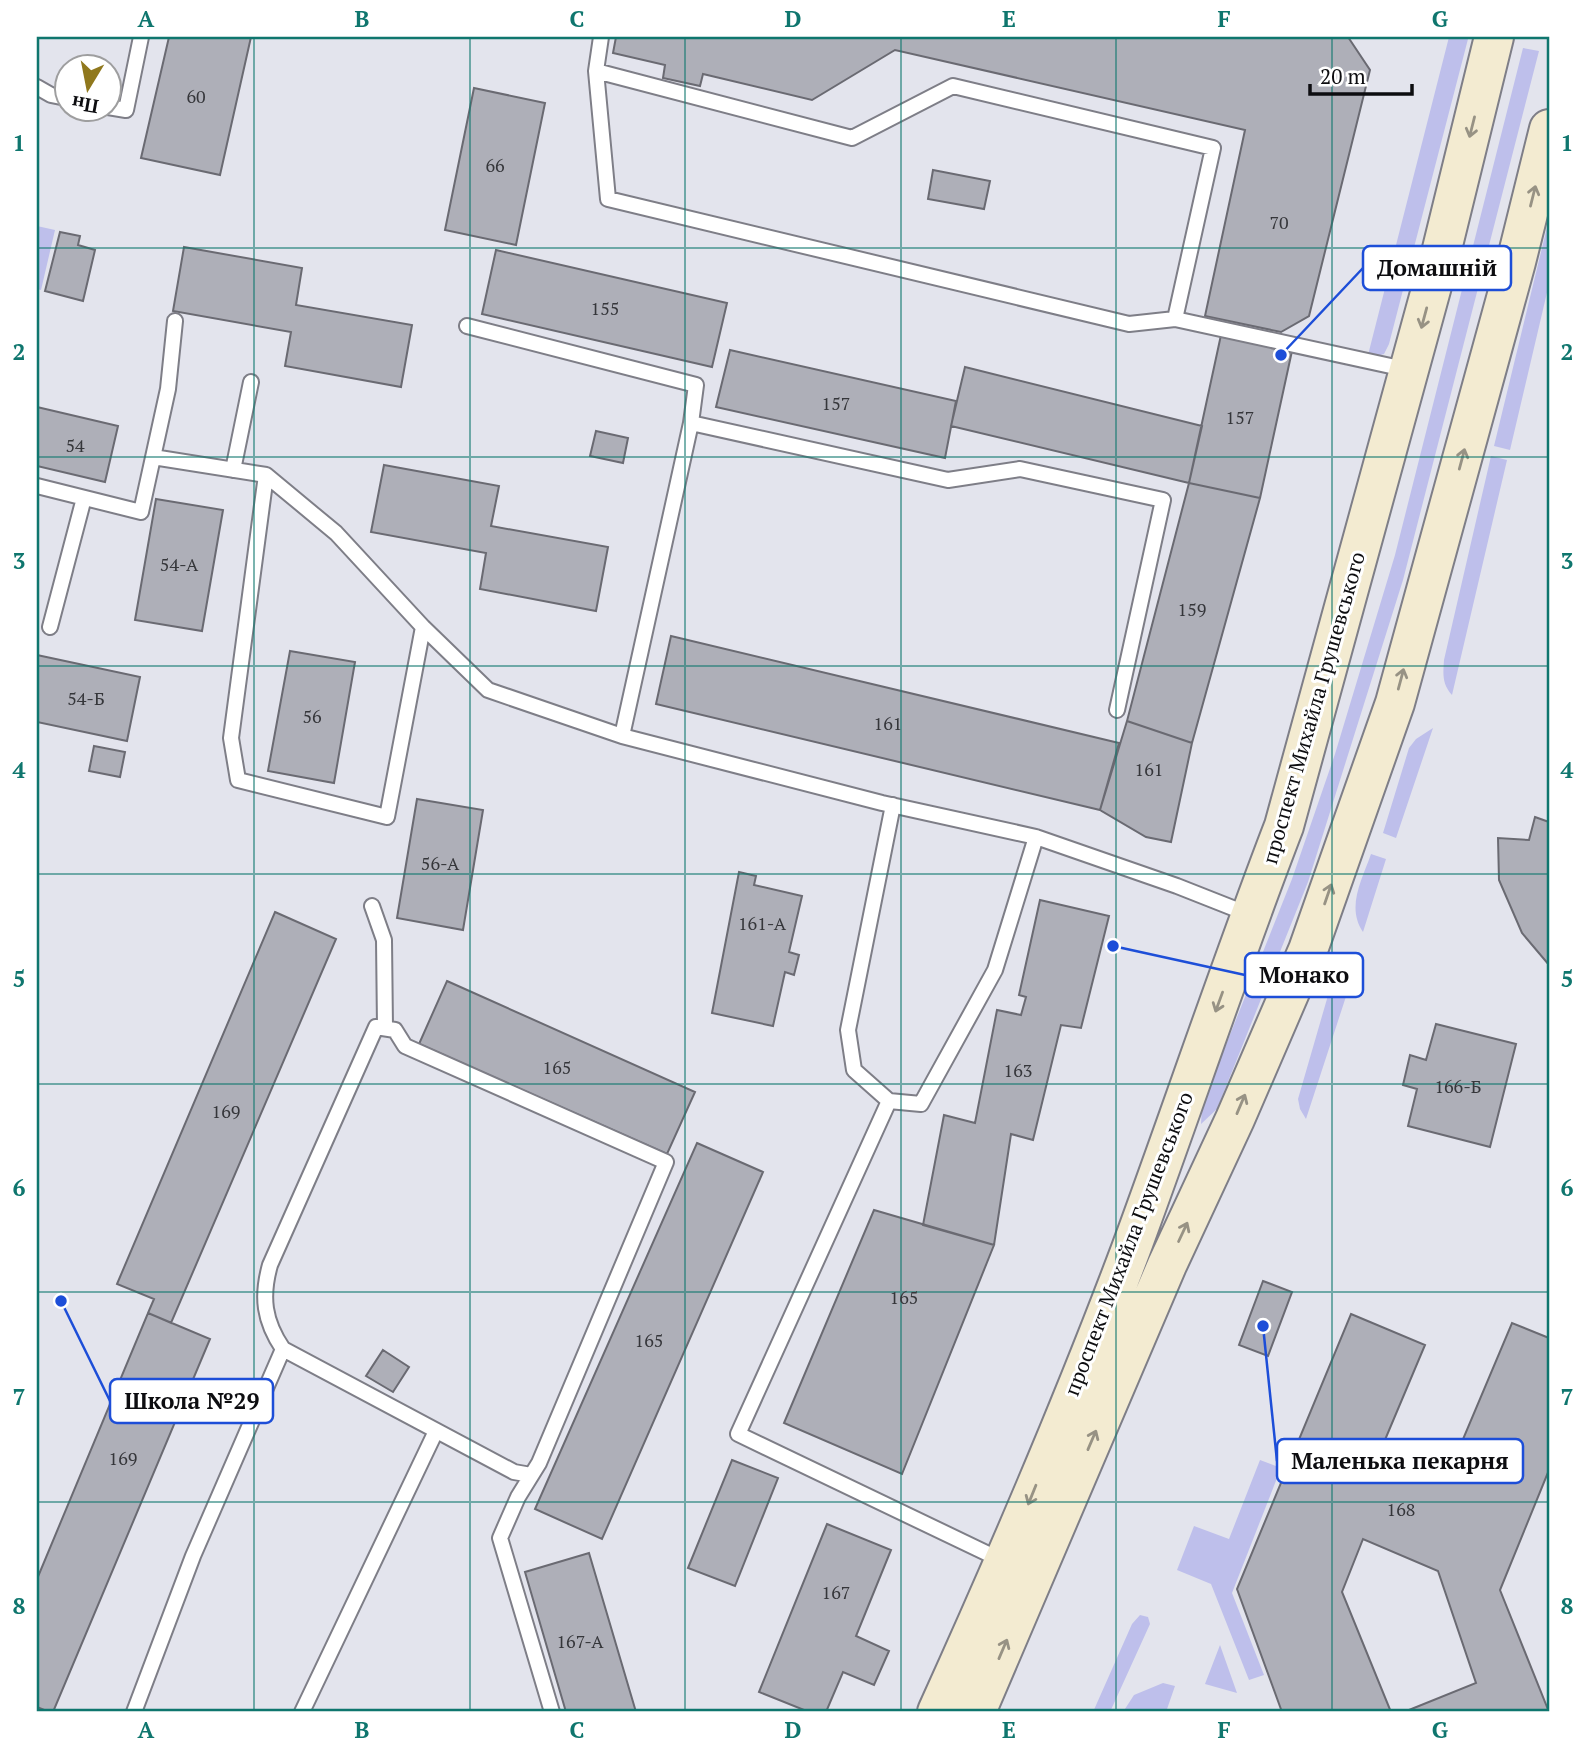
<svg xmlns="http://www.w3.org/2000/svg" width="1586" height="1749" font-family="'PT Serif',serif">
	<rect width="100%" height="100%" fill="#e3e4ed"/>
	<path fill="#bebfeb" d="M1449 37 1468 39 1389 344 1384 354 1367 359Z
		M1523 48 1539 51 1403 580 1308 882 1217 1109 1201 1124 1202 1105 1292 879 1335 754 1395 555Z
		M1549 219V284L1510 450 1494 446Z
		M37 226 55 230 41 290 37 289Z
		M1491 456 1507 460 1452 695C1442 684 1443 674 1444 660Z
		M1433 728 1396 838 1383 833 1409 748 1416 739Z
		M1371 854 1386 859 1363 932C1346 907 1362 880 1371 854Z
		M1354 972 1306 1119 1300 1109 1298 1099 1329 992 1345 975Z
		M1260 1460 1281 1468 1232 1593 1264 1675 1249 1680 1211 1584 1177 1570 1194 1526 1229 1539Z
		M1140 1615 1148 1617 1150 1624 1110 1712H1093L1132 1624Z
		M1220 1645 1237 1693 1205 1684Z
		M1163 1683 1175 1686 1166 1712H1123L1134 1695Z"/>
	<path fill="#aeafb8" stroke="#6a6a72" stroke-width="2" d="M169 37H251L220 175 141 158Z
		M616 37H1348L1370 70 1309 316 1281 332 1205 316 1245 130 895 50 812 100 703 74 700 86 663 78 665 65 613 53Z
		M474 88 545 103 516 245 445 230Z
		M933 170 990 181 984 209 928 199Z
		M60 232 80 236 78 245 95 250 83 301 45 291Z
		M184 247 302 268 296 305 412 325 401 387 285 366 291 332 173 311Z
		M496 250 727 303 712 367 482 314Z
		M1221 335 1292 351 1260 498 1189 483Z
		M730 350 956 401 945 458 716 407Z
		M965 367 1202 426 1189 483 951 426Z
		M37 407 118 426 105 482 37 466Z
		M596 431 628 438 623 463 590 456Z
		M384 465 499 486 491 526 608 547 596 611 480 589 486 553 371 532Z
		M1189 483 1260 498 1192 743 1127 721Z
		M156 499 223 510 202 631 135 620Z
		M671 636 1119 743 1100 810 656 704Z
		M290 651 355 662 334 783 268 771Z
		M37 655 140 677 127 741 37 722Z
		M1127 721 1192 743 1171 842 1146 837 1100 810Z
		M94 746 125 752 120 777 89 771Z
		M417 799 483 810 463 930 397 918Z
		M1535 817 1549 822V965L1522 933 1499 880 1498 838 1529 840Z
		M739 872 756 876 754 885 802 896 789 952 799 955 794 975 785 972 773 1026 712 1013Z
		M1040 900 1109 916 1081 1028 1061 1025 1033 1140 1011 1134 994 1245 923 1225 944 1115 975 1123 997 1010 1021 1015 1026 997 1019 995Z
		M275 912 336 939 171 1323 148 1313 154 1299 117 1284Z
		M447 981 695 1092 667 1154 419 1044Z
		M1436 1024 1516 1044 1490 1147 1408 1126 1417 1089 1403 1085 1410 1055 1426 1060Z
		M697 1143 763 1172 602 1539 535 1509Z
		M874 1210 994 1245 902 1474 784 1423Z
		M1263 1281 1292 1292 1268 1356 1239 1345Z
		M148 1313 210 1339 53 1712H49L37 1707V1579Z
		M1351 1314 1425 1345 1379 1454 1445 1482 1512 1323 1549 1338V1470L1500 1590 1549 1712H1404L1476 1683 1438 1571 1363 1539 1342 1592 1391 1712H1282L1237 1589Z
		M383 1350 409 1367 393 1392 366 1376Z
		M732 1460 778 1478 735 1586 688 1568Z
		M827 1524 891 1550 856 1636 889 1651 874 1685 843 1672 826 1712H809L759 1692Z
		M589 1553 636 1712H566L525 1572Z"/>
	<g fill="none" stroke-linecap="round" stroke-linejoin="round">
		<defs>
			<path id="service" d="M601 37 596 71 608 199 1129 324 1175 319 1409 370
				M596 71 852 138 953 86 1213 148 1175 319
				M37 87 51 95 66 98
				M108 107 126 110 141 37
				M467 326 696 385 691 423
				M153 457 266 475
				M233 470 251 382
				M37 486 141 512 168 389 175 321
				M50 627 84 498
				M423 627 387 817 238 780 231 738 266 475 336 533 423 627 488 690 622 736 882 803 1036 837 1177 886 1248 914
				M622 736 691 423 948 480 1020 469 1163 500 1117 710
				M893 805 848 1030 854 1070 889 1101 921 1104 995 970 1036 837
				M372 906 384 940 385 1027
				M889 1101 738 1434 1003 1561
				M531 1475 514 1472 283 1349C264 1321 261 1297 270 1265L376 1027 395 1030 405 1046 666 1162 539 1463 518 1497 500 1538 552 1712
				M134 1712 193 1556 283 1349
				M302 1712 436 1431"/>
			<path id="secondary" d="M937 1712C1006 1560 1072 1406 1131 1249 1183 1108 1230 966 1284 826L1441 253 1494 37
				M976 1712 1167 1265 1235 1119 1308 950 1395 703 1516 262 1549 129"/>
		</defs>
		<use href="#service" stroke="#7e7e87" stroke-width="18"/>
		<use href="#secondary" stroke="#7e7e87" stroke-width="42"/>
		<use href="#service" stroke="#fff" stroke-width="14"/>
		<use href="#secondary" stroke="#f3ebd1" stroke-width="38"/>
	</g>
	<defs><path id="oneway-shaft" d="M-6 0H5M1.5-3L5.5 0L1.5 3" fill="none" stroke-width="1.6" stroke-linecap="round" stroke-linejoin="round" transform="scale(1.75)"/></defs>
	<g stroke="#979284">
		<use href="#oneway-shaft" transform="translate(1472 127) rotate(104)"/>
		<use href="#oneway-shaft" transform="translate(1533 196) rotate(-76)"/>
		<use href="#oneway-shaft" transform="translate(1424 318) rotate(105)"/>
		<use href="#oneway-shaft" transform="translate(1462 459) rotate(-75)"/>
		<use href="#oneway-shaft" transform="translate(1401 679) rotate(-75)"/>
		<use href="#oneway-shaft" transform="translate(1328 894) rotate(-71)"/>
		<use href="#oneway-shaft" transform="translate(1219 1002) rotate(110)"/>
		<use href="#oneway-shaft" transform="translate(1241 1104) rotate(-67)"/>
		<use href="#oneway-shaft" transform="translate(1183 1232) rotate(-65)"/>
		<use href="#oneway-shaft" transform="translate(1092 1440) rotate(-67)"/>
		<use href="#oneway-shaft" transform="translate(1032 1495) rotate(112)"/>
		<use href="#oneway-shaft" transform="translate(1003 1649) rotate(-67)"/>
	</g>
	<path fill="none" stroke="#0f766e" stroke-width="2" stroke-opacity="0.55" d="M254 37V1712M470 37V1712M685 37V1712M901 37V1712M1116 37V1712M1332 37V1712M37 248H1549M37 457H1549M37 666H1549M37 874H1549M37 1084H1549M37 1292H1549M37 1502H1549"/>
	<g text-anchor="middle" stroke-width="6" stroke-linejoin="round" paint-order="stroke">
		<g font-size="18" fill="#35363a">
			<text x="196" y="103">60</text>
			<text x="495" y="172">66</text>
			<text x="1279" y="229">70</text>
			<text x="605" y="315">155</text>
			<text x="836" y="410">157</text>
			<text x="1240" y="424">157</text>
			<text x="75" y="452">54</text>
			<text x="179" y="571">54-А</text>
			<text x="1192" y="616">159</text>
			<text x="86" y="705">54-Б</text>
			<text x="312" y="723">56</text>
			<text x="888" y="730">161</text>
			<text x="1149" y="776">161</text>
			<text x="440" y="870">56-А</text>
			<text x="762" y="930">161-А</text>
			<text x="557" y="1074">165</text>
			<text x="1018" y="1077">163</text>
			<text x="1458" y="1093">166-Б</text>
			<text x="226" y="1118">169</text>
			<text x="904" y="1304">165</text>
			<text x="649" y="1347">165</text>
			<text x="123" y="1465">169</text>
			<text x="1401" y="1516">168</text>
			<text x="836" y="1599">167</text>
			<text x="580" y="1648">167-А</text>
		</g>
		<g font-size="21" fill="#0d0d10" stroke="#fff">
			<text transform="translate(1314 708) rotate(-74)" y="7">проспект Михайла Грушевського</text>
			<text transform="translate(1129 1244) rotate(-69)" y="7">проспект Михайла Грушевського</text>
		</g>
	</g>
	<path fill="none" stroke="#1d4ed8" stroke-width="2.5" d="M1281 355L1363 268M1113 946L1245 975M61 1301L110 1401M1263 1326L1277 1461"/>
	<g fill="#1d4ed8" stroke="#fff" stroke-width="2.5">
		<circle cx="1281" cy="355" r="7"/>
		<circle cx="1113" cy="946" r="7"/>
		<circle cx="61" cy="1301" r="7"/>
		<circle cx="1263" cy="1326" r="7"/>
	</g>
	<g fill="#fff" stroke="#1d4ed8" stroke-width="2.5">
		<rect x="1363" y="246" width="148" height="44" rx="7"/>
		<rect x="1245" y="953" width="118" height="44" rx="7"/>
		<rect x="110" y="1379" width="163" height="44" rx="7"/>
		<rect x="1277" y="1439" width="246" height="44" rx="7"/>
	</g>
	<g font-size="23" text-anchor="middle" font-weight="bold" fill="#0d0d10">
		<text x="1437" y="276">Домашній</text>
		<text x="1304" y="983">Монако</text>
		<text x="192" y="1409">Школа №29</text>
		<text x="1400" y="1469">Маленька пекарня</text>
	</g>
	<rect width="1586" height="1749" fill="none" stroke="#ffffff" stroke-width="77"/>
	<g transform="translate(88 88) rotate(190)"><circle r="33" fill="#ffffff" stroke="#9e9e9f" stroke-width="2"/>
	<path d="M0-5L12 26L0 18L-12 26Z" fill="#90781d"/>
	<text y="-10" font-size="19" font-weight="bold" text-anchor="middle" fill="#0d0d10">Пн</text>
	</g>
	<path d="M1310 84v10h102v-10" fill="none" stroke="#0d0d10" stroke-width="3.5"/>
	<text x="1320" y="84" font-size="21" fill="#0d0d10" stroke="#ffffff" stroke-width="5" paint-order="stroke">20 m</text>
	<rect x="38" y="38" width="1510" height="1672" fill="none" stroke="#0f766e" stroke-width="2.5"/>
	<g font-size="23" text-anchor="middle" font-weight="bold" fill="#0f766e">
		<text x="146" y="27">A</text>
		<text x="362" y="27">B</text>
		<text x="577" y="27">C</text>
		<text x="793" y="27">D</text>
		<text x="1009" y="27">E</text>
		<text x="1224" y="27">F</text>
		<text x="1440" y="27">G</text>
		<text x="19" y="151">1</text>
		<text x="1567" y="151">1</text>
		<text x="19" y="360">2</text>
		<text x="1567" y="360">2</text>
		<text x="19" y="569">3</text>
		<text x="1567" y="569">3</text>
		<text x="19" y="778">4</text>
		<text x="1567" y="778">4</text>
		<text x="19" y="987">5</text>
		<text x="1567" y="987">5</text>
		<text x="19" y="1196">6</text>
		<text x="1567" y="1196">6</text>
		<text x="19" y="1405">7</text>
		<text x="1567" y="1405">7</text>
		<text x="19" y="1614">8</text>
		<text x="1567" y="1614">8</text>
		<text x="146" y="1738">A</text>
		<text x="362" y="1738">B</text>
		<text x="577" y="1738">C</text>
		<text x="793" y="1738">D</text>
		<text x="1009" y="1738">E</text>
		<text x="1224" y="1738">F</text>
		<text x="1440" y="1738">G</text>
	</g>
</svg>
